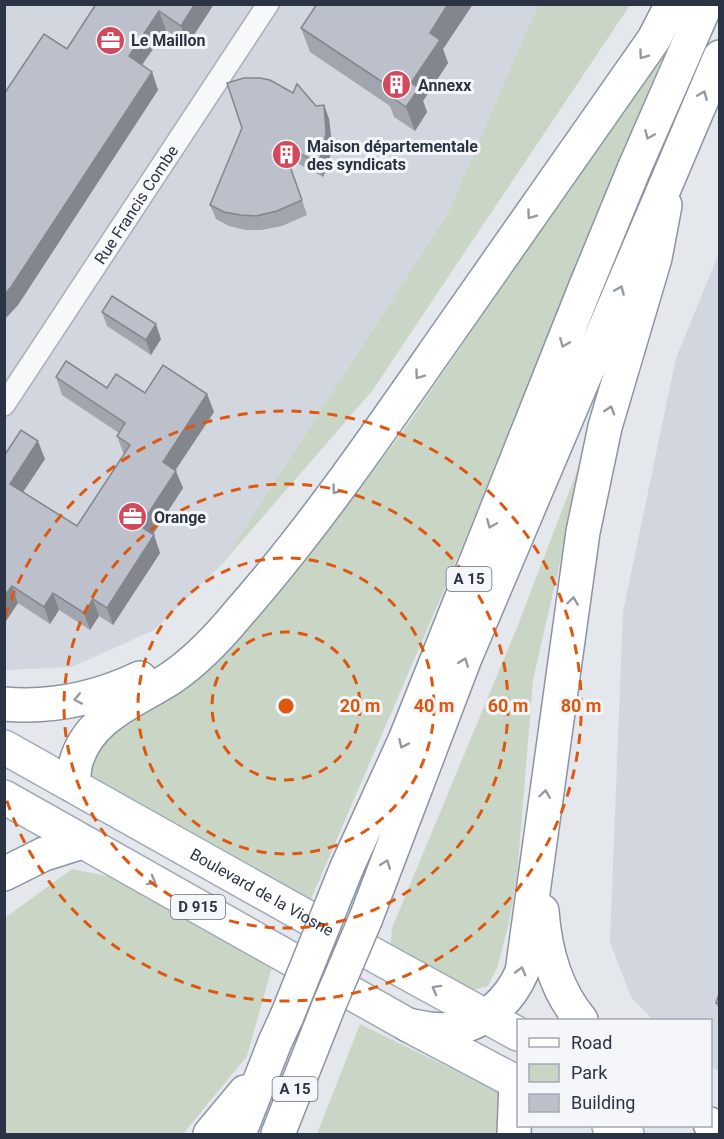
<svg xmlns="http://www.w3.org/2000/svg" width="724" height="1139" font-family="Roboto,sans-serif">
	<rect width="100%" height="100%" fill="#e4e7ec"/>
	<path fill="#d2d6de" d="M4 5H538L448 213 221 565 154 630 72 667 5 670Z
		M719 253V1071L711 1067 710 1020H653L631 997 610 942 623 612 676 358Z"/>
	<path fill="#c9d6c5" d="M538 5H630L372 391 221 565 448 213Z
		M664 53 448 581 308 906 85 778 100 738 229 645 288 583 404 430 635 92Z
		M587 445 533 680 517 877 509 923 497 968 488 986 477 989H462L390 949 392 928 518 625Z
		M72 869 117 878 272 967 247 1056 183 1134H5V921L6 917Z
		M360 1024 505 1095 503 1134H317Z"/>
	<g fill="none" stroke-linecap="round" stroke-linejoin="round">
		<defs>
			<g id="minor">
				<path id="s1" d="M4 405 268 4"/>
			</g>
			<g id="primary">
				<path id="s2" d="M4 747 385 961 518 1034"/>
				<path d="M4 797 408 1025 518 1083"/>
				<path d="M609 1126 627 1134"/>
			</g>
			<path id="trunk" d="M4 704C51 708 98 698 140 678
				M73 785C74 778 74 769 76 762 89 716 136 701 171 678 196 661 218 638 237 615 311 531 375 438 439 346 511 244 582 141 654 39L672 4
				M542 911C545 951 555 989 581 1020
				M408 1025C422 1028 436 1031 451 1029 484 1024 509 1002 522 972L583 532 605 427 655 258 665 205
				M710 1124 720 1131"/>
			<path id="motorway" d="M347 867 405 740 585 288 634 169 706 4
				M4 874 44 854 82 842
				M366 918 465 658 720 57
				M210 1134 245 1092
				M239 1134 275 1042 287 1016
				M278 1134 329 1005
				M514 1134 516 1081"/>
		</defs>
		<use href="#minor" stroke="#a9aeb7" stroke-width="24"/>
		<use href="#primary" stroke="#a3abb8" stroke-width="36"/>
		<use href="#trunk" stroke="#8b94a3" stroke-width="36"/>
		<use href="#motorway" stroke="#8b94a3" stroke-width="36"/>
		<use href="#minor" stroke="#f7f8fa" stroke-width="21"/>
		<use href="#primary" stroke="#fff" stroke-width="33"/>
		<use href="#trunk" stroke="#fff" stroke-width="33"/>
		<use href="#motorway" stroke="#fff" stroke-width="33"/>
		<defs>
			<path id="motorway-bridge" d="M329 1005 366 918
				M287 1016 347 867"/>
		</defs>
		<use href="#motorway-bridge" stroke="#8b94a3" stroke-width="36" stroke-linecap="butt"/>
		<use href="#motorway-bridge" stroke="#fff" stroke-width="33"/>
	</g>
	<path fill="#a1a5ae" d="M96 4H214L188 44 166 30 142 65 152 72 158 90 18 305 4 320V94L67 49Z
		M317 4H473L443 49 448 63 423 101 427 112 415 131 394 117 390 106 310 52 301 28Z
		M324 105 329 119 332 145 329 163 323 177 288 158 307 215 282 226 261 230H246L229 226 216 219 210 205 316 106Z
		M102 312 161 339 151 355 107 326Z
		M56 377 107 388 145 393 207 394 214 412 175 470 183 488 153 535H154L160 553 113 625 99 616 90 630 59 610 50 624 18 603 4 624V456L45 459 23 492 77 526 124 455 117 436 119 433 62 395Z
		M720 991V1012L716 1003Z"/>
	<path fill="#83868d" d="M195 4H214L188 44 181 26Z
		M448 4H473L443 49 448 63 423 101 427 112 415 131 406 107 411 83 430 33Z
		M159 11 166 30 135 75 129 56Z
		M152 72 158 90 18 305 4 320V295Z
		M324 105 329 119 332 145 329 163 323 177 318 163Z
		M156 324 161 339 151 355 146 340Z
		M207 394 214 412 169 480 163 462Z
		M38 441 45 459 17 501 10 484Z
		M176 471 183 488 146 544 140 526Z
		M154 535 160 553 113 625 107 608Z
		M12 586 18 603 4 624V596Z
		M53 593 59 610 50 624 44 607Z
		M93 599 99 616 90 630 84 613Z"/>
	<path fill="#bbc0ca" stroke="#83868d" stroke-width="1.5" d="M96 4H195L181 26 159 11 129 56 152 72 11 287 4 295V144L5 143 4 142V94L44 34 67 49Z
		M317 4H448L430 33 440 40 411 83 419 88 406 107 386 93 390 87 301 28Z
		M244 78H260L270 80 293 93 297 84 316 106 324 105 326 131 324 148 318 163 282 144 302 200 277 211 256 216 241 215 224 212 210 205 242 128 227 83Z
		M112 296 156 324 146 340 102 312Z
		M66 361 107 388 116 374 145 393 163 365 207 394 163 462 176 471 140 526 154 535 107 608 93 599 84 613 53 593 44 607 12 586 4 596V456L21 430 38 441 10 484 77 526 130 445 117 436 125 423 56 377Z
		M720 991V1004L716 1003Z"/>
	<defs><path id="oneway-chevron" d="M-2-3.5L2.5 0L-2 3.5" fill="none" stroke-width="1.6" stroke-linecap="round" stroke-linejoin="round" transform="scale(1.5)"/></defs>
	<g stroke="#959aa2">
		<use href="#oneway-chevron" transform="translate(643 55) rotate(125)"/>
		<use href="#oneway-chevron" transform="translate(703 95) rotate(-67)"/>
		<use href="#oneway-chevron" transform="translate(649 135) rotate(113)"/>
		<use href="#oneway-chevron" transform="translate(531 215) rotate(125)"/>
		<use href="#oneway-chevron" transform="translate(620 290) rotate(-67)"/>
		<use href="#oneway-chevron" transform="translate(564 343) rotate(112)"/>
		<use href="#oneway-chevron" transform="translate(419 375) rotate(125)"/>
		<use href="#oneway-chevron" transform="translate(610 410) rotate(-73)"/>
		<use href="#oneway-chevron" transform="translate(336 490) rotate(127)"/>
		<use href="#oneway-chevron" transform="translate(491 524) rotate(112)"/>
		<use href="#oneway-chevron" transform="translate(573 601) rotate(-82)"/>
		<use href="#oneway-chevron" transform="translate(464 662) rotate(-69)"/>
		<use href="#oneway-chevron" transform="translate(78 699) rotate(169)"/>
		<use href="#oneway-chevron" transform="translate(403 744) rotate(114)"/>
		<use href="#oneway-chevron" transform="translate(545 794) rotate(-82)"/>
		<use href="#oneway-chevron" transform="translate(386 864) rotate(-69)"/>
		<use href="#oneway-chevron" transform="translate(152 881) rotate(29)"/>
		<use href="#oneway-chevron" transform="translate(521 971) rotate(-75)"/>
		<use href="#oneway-chevron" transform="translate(436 989) rotate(-151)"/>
	</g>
	<g fill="none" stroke="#df570f" stroke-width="3" stroke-dasharray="10 8">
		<circle cx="286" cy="706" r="74"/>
		<circle cx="286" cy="706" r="148"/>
		<circle cx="286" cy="706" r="222"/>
		<path d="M5 617A295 295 0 1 1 5 795"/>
	</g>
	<defs>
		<symbol id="office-disc" viewBox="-11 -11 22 22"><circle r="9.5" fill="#d1495b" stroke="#f4f6f9"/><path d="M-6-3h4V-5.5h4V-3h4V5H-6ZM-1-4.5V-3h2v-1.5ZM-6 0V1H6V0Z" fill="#fff"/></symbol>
		<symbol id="building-disc" viewBox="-11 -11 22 22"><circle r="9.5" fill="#d1495b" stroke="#f4f6f9"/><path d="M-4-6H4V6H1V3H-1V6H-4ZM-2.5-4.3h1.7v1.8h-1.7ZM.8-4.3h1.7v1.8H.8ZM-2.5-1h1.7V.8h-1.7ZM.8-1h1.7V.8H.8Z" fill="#fff"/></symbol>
	</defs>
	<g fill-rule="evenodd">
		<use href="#office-disc" x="94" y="24" width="33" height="33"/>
		<use href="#building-disc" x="380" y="68" width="33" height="33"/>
		<use href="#building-disc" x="270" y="138" width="33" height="33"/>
		<use href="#office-disc" x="116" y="500" width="33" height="33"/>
	</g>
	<g text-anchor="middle" stroke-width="6" stroke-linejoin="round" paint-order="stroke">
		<g fill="#f4f6f9" stroke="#676e7b" stroke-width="1.5">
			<rect x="446.5" y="567" width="45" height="24" rx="4.5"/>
			<rect x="171" y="895" width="54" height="24" rx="4.5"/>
			<rect x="272.5" y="1077" width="45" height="24" rx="4.5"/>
		</g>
		<g font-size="15" font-weight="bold" fill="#2b3445">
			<text x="469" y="584">A 15</text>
			<text x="198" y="912">D 915</text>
			<text x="295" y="1094">A 15</text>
		</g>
		<g font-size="16" font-weight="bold" fill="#2b3445" stroke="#f4f6f9" text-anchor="start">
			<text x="131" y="46">Le Maillon</text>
			<text x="418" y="91">Annexx</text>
			<text x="307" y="152">Maison départementale<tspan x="307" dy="18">des syndicats</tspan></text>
			<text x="154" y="523">Orange</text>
		</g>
		<g font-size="16" fill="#2b3445" stroke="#f4f6f9">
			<text dy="6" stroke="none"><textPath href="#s1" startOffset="240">Rue Francis Combe</textPath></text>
			<text dy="6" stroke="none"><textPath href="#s2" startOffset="296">Boulevard de la Viosne</textPath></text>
		</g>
	</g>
	<circle cx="286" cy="706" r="9" fill="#df570f" stroke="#f4f6f9" stroke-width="3"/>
	<g font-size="18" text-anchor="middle" font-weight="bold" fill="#df570f" stroke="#f4f6f9" stroke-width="6" stroke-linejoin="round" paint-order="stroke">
		<text x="360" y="712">20 m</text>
		<text x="434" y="712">40 m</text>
		<text x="508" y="712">60 m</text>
		<text x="581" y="712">80 m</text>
	</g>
	<rect width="724" height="1139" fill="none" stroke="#2b3445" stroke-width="12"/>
	<rect x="517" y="1019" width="195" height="108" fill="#f4f6f9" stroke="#a4a8b1" stroke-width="1.5"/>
	<rect x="529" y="1038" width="30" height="9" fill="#ffffff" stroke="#a4a8b1" stroke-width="1.5"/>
	<text x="571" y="1049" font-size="18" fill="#2b3445">Road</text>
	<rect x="529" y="1064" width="30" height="18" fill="#c9d6c5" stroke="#a4a8b1" stroke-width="1.5"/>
	<text x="571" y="1079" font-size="18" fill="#2b3445">Park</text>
	<rect x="529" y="1094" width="30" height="18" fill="#bbc0ca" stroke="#a4a8b1" stroke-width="1.5"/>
	<text x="571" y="1109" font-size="18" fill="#2b3445">Building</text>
</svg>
